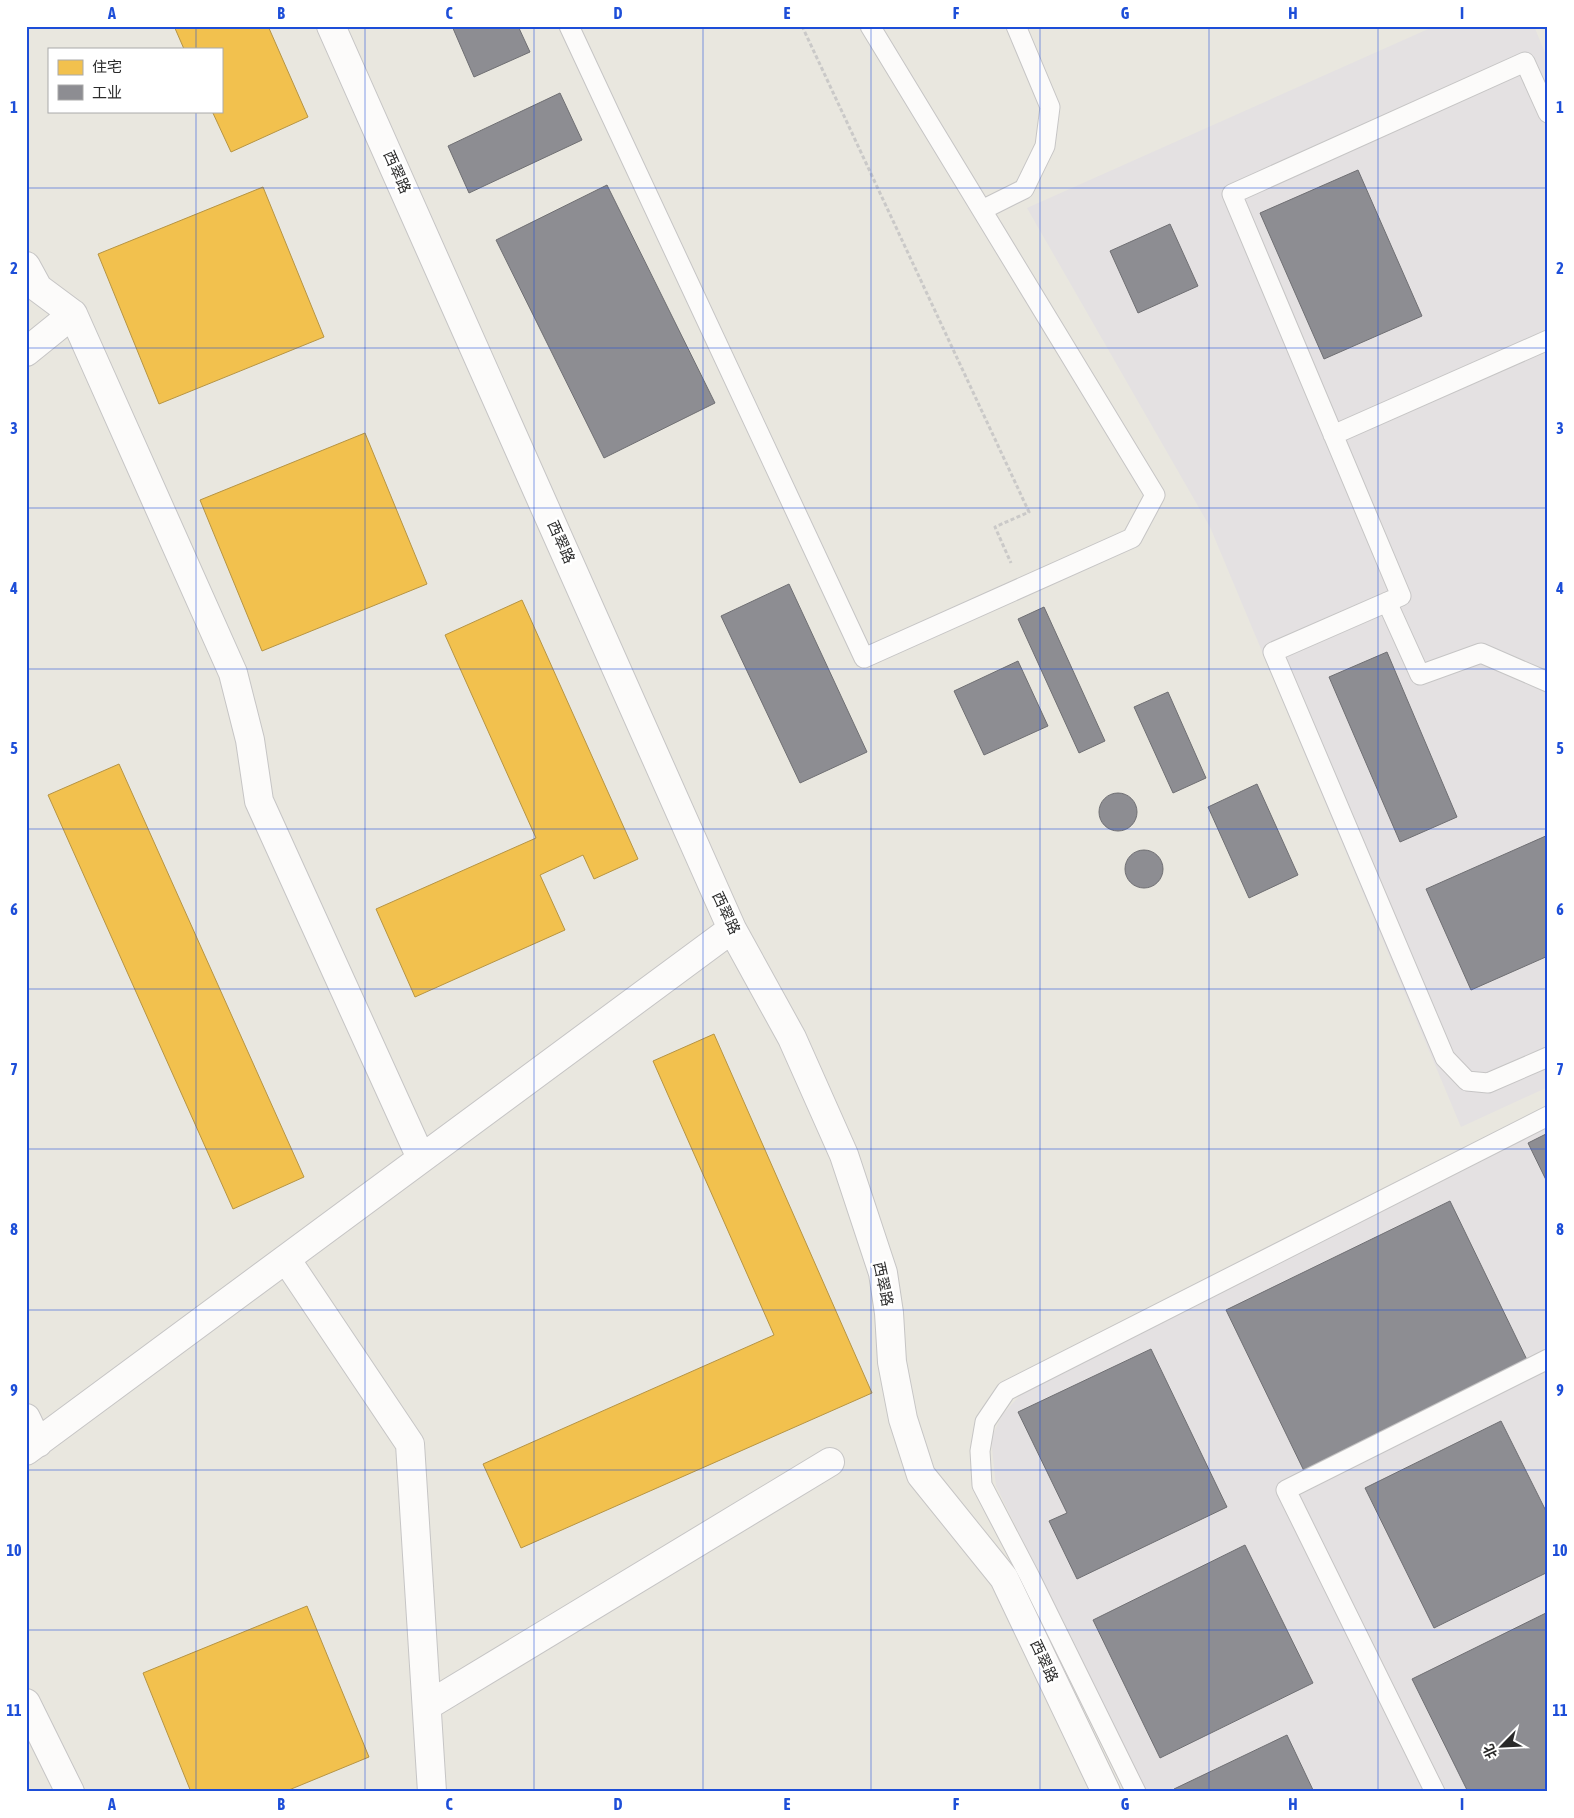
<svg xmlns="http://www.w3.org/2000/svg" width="1574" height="1818" font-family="'Asap Condensed','Noto Sans SC',sans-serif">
	<rect width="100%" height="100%" fill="#e9e7df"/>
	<path fill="#e4e1e2" d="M1435 26H1534L1548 60V1087L1461 1127 1210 527 1027 208Z
		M1548 1125V1792H1146L996 1486 991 1439 1002 1415 1023 1392Z"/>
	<path fill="#f2c14e" stroke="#b69443" d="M174 26H268L308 117 231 152 212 111H221V49H184Z
		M263 187 324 337 159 404 98 254Z
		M365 433 427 584 262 651 200 500Z
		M522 600 638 859 594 879 583 855 540 875 565 930 415 997 376 909 536 838 445 635Z
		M119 764 304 1177 233 1209 48 795Z
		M714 1034 872 1393 521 1548 483 1464 774 1335 653 1061Z
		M307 1606 369 1757 284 1792H191L143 1673Z"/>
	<path fill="#8d8d92" stroke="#6f6f73" d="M452 26H518L530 52 474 77Z
		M560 93 582 140 469 193 448 146Z
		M1358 170 1422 316 1324 359 1260 213Z
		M607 185 715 403 604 458 496 240Z
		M1170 224 1198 286 1138 313 1110 251Z
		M789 584 867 752 800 783 721 616Z
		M1044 607 1105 741 1079 753 1018 619Z
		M1387 652 1457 817 1400 842 1329 677Z
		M1018 661 1048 726 984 755 954 691Z
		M1168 692 1206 778 1173 793 1134 707Z
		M1257 784 1298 875 1249 898 1208 807Z
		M1099 812a19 19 0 1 1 38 0a19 19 0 1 1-38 0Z
		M1548 835V956L1471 990 1426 889Z
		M1125 869a19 19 0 1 1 38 0a19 19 0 1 1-38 0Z
		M1548 1133V1184L1528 1143Z
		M1450 1201 1529 1364 1305 1473 1226 1310Z
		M1151 1349 1227 1507 1077 1579 1049 1521 1067 1513 1018 1412Z
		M1501 1421 1548 1515V1572L1434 1628 1365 1488Z
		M1245 1545 1313 1683 1160 1758 1093 1620Z
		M1548 1612V1792H1468L1412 1679Z
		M1287 1735 1314 1792H1176L1174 1789Z"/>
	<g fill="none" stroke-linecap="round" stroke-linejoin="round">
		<defs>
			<path id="lane" d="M569 26 864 658 1132 538 1155 495 870 26
				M1548 113 1525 62 1232 194 1401 596 1273 652 1445 1058 1467 1081 1488 1083 1548 1057
				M982 210 1024 189 1045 146 1050 107 1016 26
				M1333 435 1548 340
				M1387 602 1420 675 1481 653 1548 682
				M1136 1792 1029 1575 982 1485 980 1451 985 1422 1006 1391 1548 1116
				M1435 1792 1286 1490 1548 1359"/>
			<path id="street" d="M331 26 732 929 792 1038 844 1155 883 1273 889 1313 892 1362 903 1419 921 1475 1004 1578 1106 1792
				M26 266 38 288 73 314 233 673 250 740 259 801 421 1158
				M26 352 73 314
				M286 1259 410 1444 432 1792
				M26 1418 38 1443
				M26 1451 732 929
				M26 1703 70 1792
				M427 1706 830 1462"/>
		</defs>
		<use href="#lane" stroke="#c6c5c5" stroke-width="21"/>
		<use href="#street" stroke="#c6c5c5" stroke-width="30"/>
		<path stroke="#cac9c8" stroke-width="3" stroke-dasharray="4 2.5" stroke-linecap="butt" d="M802 26 1029 512 995 527 1011 563"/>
		<use href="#lane" stroke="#fcfbfa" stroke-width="19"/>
		<use href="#street" stroke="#fcfbfa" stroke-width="28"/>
	</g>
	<path fill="none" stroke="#1d4ed8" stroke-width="1" stroke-opacity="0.55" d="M196 26V49M365 26V1792M534 26V1792M703 26V1792M871 26V1792M1040 26V1792M1209 26V1792M1378 26V1792M196 111V1792M26 188H1548M26 348H1548M26 508H1548M26 669H1548M26 829H1548M26 989H1548M26 1149H1548M26 1310H1548M26 1470H1548M26 1630H1548"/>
	<g text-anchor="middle" stroke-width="5" stroke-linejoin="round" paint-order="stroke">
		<g font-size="15" fill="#2a2a2a" stroke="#fff">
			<text transform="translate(397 172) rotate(66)" y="5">西翠路</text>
			<text transform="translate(561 542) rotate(66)" y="5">西翠路</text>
			<text transform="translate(726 913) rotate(65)" y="5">西翠路</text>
			<text transform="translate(883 1284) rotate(78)" y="5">西翠路</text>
			<text transform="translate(1044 1661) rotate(65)" y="5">西翠路</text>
		</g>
	</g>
	<rect width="1574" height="1818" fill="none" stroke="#ffffff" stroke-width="55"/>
	<rect x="48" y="48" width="175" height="65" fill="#ffffff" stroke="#aaaaaa"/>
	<rect x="58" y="60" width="25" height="15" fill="#f2c14e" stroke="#aaaaaa"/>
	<text x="92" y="72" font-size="15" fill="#2a2a2a">住宅</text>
	<rect x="58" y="85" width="25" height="15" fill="#8d8d92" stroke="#aaaaaa"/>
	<text x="92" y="98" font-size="15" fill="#2a2a2a">工业</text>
	<g transform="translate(1502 1746) rotate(246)" stroke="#ffffff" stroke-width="4" paint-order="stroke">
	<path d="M0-4L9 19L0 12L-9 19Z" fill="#2a2a2a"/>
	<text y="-8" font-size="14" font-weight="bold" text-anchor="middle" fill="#2a2a2a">北</text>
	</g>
	<rect x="28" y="28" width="1518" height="1762" fill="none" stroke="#1d4ed8" stroke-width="2"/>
	<g font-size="16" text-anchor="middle" font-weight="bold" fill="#1d4ed8">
		<text x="112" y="19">A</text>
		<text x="281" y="19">B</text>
		<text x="449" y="19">C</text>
		<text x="618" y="19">D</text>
		<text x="787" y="19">E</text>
		<text x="956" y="19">F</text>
		<text x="1125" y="19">G</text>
		<text x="1293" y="19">H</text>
		<text x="1462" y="19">I</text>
		<text x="14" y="113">1</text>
		<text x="1560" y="113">1</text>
		<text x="14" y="274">2</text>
		<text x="1560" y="274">2</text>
		<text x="14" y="434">3</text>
		<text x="1560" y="434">3</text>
		<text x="14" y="594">4</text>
		<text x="1560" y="594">4</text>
		<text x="14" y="754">5</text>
		<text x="1560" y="754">5</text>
		<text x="14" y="915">6</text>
		<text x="1560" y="915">6</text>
		<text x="14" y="1075">7</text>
		<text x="1560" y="1075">7</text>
		<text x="14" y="1235">8</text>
		<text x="1560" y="1235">8</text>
		<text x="14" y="1396">9</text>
		<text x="1560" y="1396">9</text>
		<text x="14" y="1556">10</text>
		<text x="1560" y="1556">10</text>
		<text x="14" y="1716">11</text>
		<text x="1560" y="1716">11</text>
		<text x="112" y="1810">A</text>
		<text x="281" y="1810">B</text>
		<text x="449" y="1810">C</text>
		<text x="618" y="1810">D</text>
		<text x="787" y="1810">E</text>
		<text x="956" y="1810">F</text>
		<text x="1125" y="1810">G</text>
		<text x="1293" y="1810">H</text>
		<text x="1462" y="1810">I</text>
	</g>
</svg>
